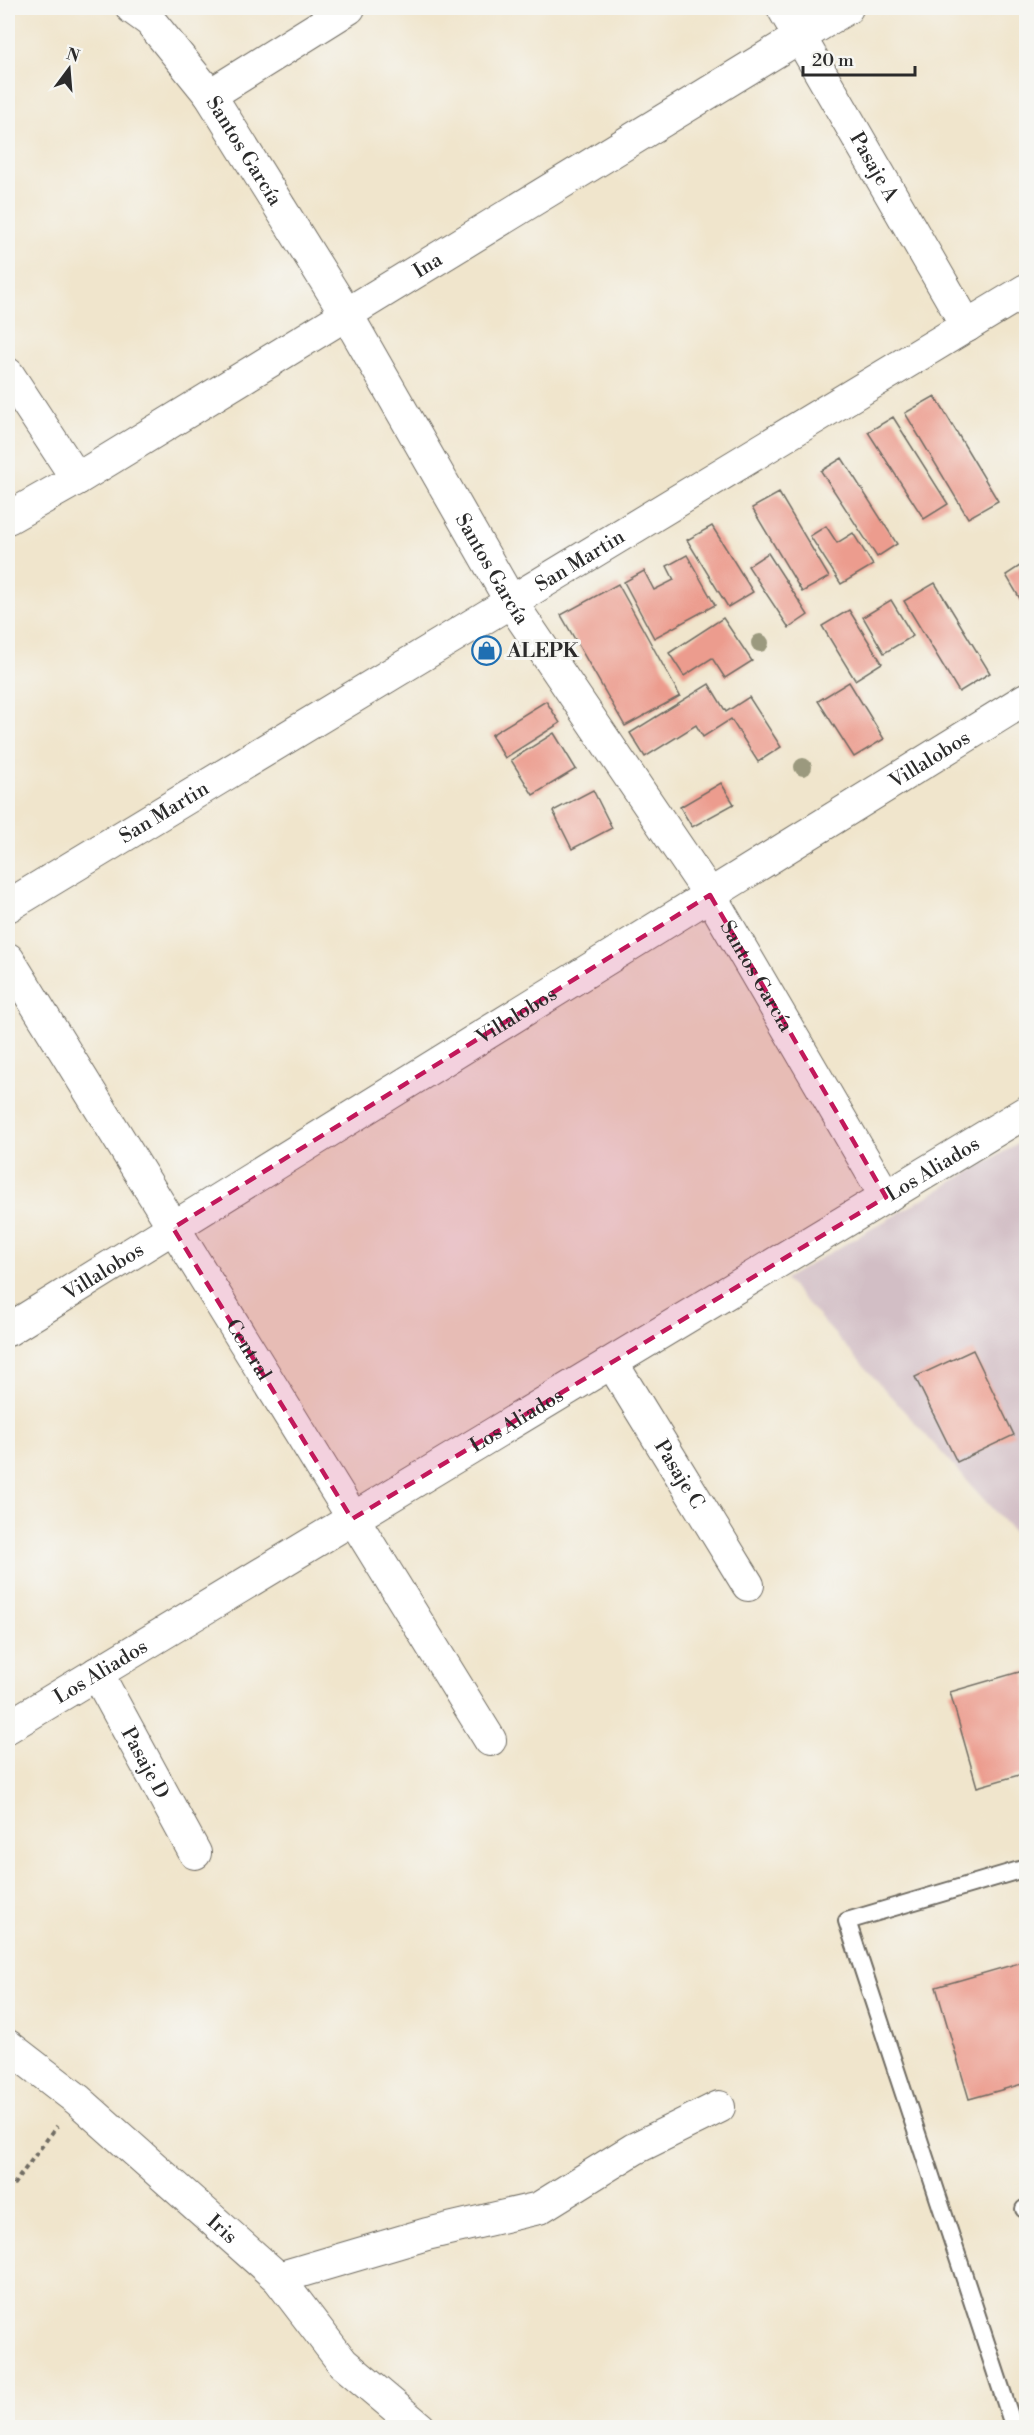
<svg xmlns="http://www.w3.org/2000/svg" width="1034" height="2435" font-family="'Libre Bodoni',serif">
	<rect width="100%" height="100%" fill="#f6f6f2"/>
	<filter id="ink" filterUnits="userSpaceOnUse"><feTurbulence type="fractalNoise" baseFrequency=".0167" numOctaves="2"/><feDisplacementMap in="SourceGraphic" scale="12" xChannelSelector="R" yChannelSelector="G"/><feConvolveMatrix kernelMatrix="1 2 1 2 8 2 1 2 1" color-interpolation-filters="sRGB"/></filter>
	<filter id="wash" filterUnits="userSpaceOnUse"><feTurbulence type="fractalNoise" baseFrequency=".008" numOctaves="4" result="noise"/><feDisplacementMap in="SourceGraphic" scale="24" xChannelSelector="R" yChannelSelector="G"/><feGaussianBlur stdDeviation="1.35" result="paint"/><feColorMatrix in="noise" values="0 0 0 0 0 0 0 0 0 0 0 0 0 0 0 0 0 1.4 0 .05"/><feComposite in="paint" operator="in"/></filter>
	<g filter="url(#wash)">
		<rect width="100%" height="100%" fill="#f0e5cc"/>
		<path fill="#d2bec5" d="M1026 1139V1546L785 1279Z"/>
		<g id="blocks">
			<path fill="#ec9c8e" d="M935 396 998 501 968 518 905 413Z
				M893 417 948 504 924 519 868 432Z
				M842 458 897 544 877 557 821 471Z
				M779 493 829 577 802 592 752 508Z
				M712 526 753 592 728 607 687 540Z
				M826 526 837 543 853 533 873 565 841 584 810 536Z
				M768 553 808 615 789 628 748 566Z
				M687 555 715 605 654 638 624 582 644 571 654 590 674 580 667 566Z
				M1026 562V609L1006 575Z
				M935 583 990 673 959 692 904 601Z
				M618 584 680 696 625 726 561 615Z
				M891 600 913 636 884 653 863 617Z
				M849 610 882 663 855 680 822 626Z
				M723 618 752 661 725 678 712 658 684 676 669 653Z
				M849 682 884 739 854 757 818 701Z
				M709 684 726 712 749 697 781 747 758 762 731 719 703 737 696 725 645 757 630 733Z
				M546 701 560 723 505 758 491 735Z
				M554 733 576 769 533 795 511 760Z
				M721 783 734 804 692 827 680 807Z
				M593 790 612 828 572 849 553 811Z
				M973 1350 1014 1435 957 1462 915 1377Z
				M1026 1670V1773L977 1787 950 1692Z
				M1026 1961V2083L969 2099 936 1987Z"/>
		</g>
	</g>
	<g filter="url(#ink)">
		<use href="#blocks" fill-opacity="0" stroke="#706c63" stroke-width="1.5"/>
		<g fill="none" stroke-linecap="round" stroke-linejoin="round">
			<defs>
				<path id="lane" d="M1024 2209H1026
					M1014 2428 847 1921 1026 1868"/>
				<g id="street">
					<path id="s1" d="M132 8 150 21 210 95 347 315 511 602 710 895 886 1197"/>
					<path id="s2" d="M783 8 967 326"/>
					<path d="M210 95 349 8"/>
					<path d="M8 374 77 479"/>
					<path id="s3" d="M8 518 77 479 847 8"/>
					<path id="s4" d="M8 906 1026 290"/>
					<path id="s5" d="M8 959 490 1740"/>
					<path id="s6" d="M8 1330 1026 699"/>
					<path id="s7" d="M612 1363 748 1585"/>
					<path id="s8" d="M97 1673 195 1853"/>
					<path id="s9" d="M8 1727 1026 1112"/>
					<path id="s10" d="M8 2046 78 2100 278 2278 343 2363 420 2428"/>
					<path d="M278 2278 427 2234 539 2208 634 2149 719 2107"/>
				</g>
			</defs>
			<use href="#lane" stroke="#706c63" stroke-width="20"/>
			<use href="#street" stroke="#706c63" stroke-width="34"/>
			<path stroke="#706c63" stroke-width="4" stroke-dasharray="4.5 4.5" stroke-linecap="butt" d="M8 2192 57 2126"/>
			<use href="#lane" stroke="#fff" stroke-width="16"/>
			<use href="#street" stroke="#fff" stroke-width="32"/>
		</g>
		<g fill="#9b997e">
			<circle cx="760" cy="643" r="9"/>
			<circle cx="803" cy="767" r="9"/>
		</g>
	</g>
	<path fill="#c2185b" fill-opacity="0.2" stroke="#c2185b" stroke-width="4.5" stroke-dasharray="12 8" stroke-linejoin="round" d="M710 895 886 1197 352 1519 173 1228Z"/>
	<defs>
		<symbol id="shop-ring" viewBox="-11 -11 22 22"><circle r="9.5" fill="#f6f6f2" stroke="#1f6fb2" stroke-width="1.5"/><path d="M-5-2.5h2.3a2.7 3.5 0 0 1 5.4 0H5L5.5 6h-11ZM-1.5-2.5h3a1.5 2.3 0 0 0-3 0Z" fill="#1f6fb2"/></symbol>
	</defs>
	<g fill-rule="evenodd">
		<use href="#shop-ring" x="470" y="634" width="33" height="33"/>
	</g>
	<g text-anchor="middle" stroke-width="6" stroke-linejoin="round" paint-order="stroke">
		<g font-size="20" fill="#2b2b2b" stroke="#f6f6f2">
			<text dy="7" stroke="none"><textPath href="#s1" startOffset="183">Santos García</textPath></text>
			<text dy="7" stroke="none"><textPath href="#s2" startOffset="183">Pasaje A</textPath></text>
			<text dy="7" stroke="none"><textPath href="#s3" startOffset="490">Ina</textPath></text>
			<text dy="7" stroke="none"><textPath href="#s4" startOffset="668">San Martin</textPath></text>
			<text dy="7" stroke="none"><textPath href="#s1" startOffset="669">Santos García</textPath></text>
			<text dy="7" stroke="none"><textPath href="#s6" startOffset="1084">Villalobos</textPath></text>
			<text dy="7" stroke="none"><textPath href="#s4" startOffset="182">San Martin</textPath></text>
			<text dy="7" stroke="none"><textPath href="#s1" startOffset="1155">Santos García</textPath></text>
			<text dy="7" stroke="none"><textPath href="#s6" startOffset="598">Villalobos</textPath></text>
			<text dy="7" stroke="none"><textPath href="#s9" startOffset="1080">Los Aliados</textPath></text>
			<text dy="7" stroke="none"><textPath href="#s6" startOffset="112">Villalobos</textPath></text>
			<text dy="7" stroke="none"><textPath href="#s5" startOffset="459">Central</textPath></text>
			<text dy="7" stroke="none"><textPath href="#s9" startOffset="594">Los Aliados</textPath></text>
			<text dy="7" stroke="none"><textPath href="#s7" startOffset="130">Pasaje C</textPath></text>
			<text dy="7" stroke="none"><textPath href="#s9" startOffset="108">Los Aliados</textPath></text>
			<text dy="7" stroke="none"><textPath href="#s8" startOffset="102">Pasaje D</textPath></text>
			<text dy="7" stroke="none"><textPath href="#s10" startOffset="282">Iris</textPath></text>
		</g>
		<g font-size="20" font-weight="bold" fill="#2b2b2b" stroke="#f6f6f2" text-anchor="start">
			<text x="507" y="657">ALEPK</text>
		</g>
	</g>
	<rect width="1034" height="2435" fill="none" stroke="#f6f6f2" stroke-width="30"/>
	<g transform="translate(69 69) rotate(16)" stroke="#f6f6f2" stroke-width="4.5" paint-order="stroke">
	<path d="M0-4.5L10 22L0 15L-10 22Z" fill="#2b2b2b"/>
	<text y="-9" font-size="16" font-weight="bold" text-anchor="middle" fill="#2b2b2b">N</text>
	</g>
	<path d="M803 66v9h112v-9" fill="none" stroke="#2b2b2b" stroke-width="3"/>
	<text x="812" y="66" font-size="18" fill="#2b2b2b" stroke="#f6f6f2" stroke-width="4.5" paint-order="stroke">20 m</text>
</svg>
